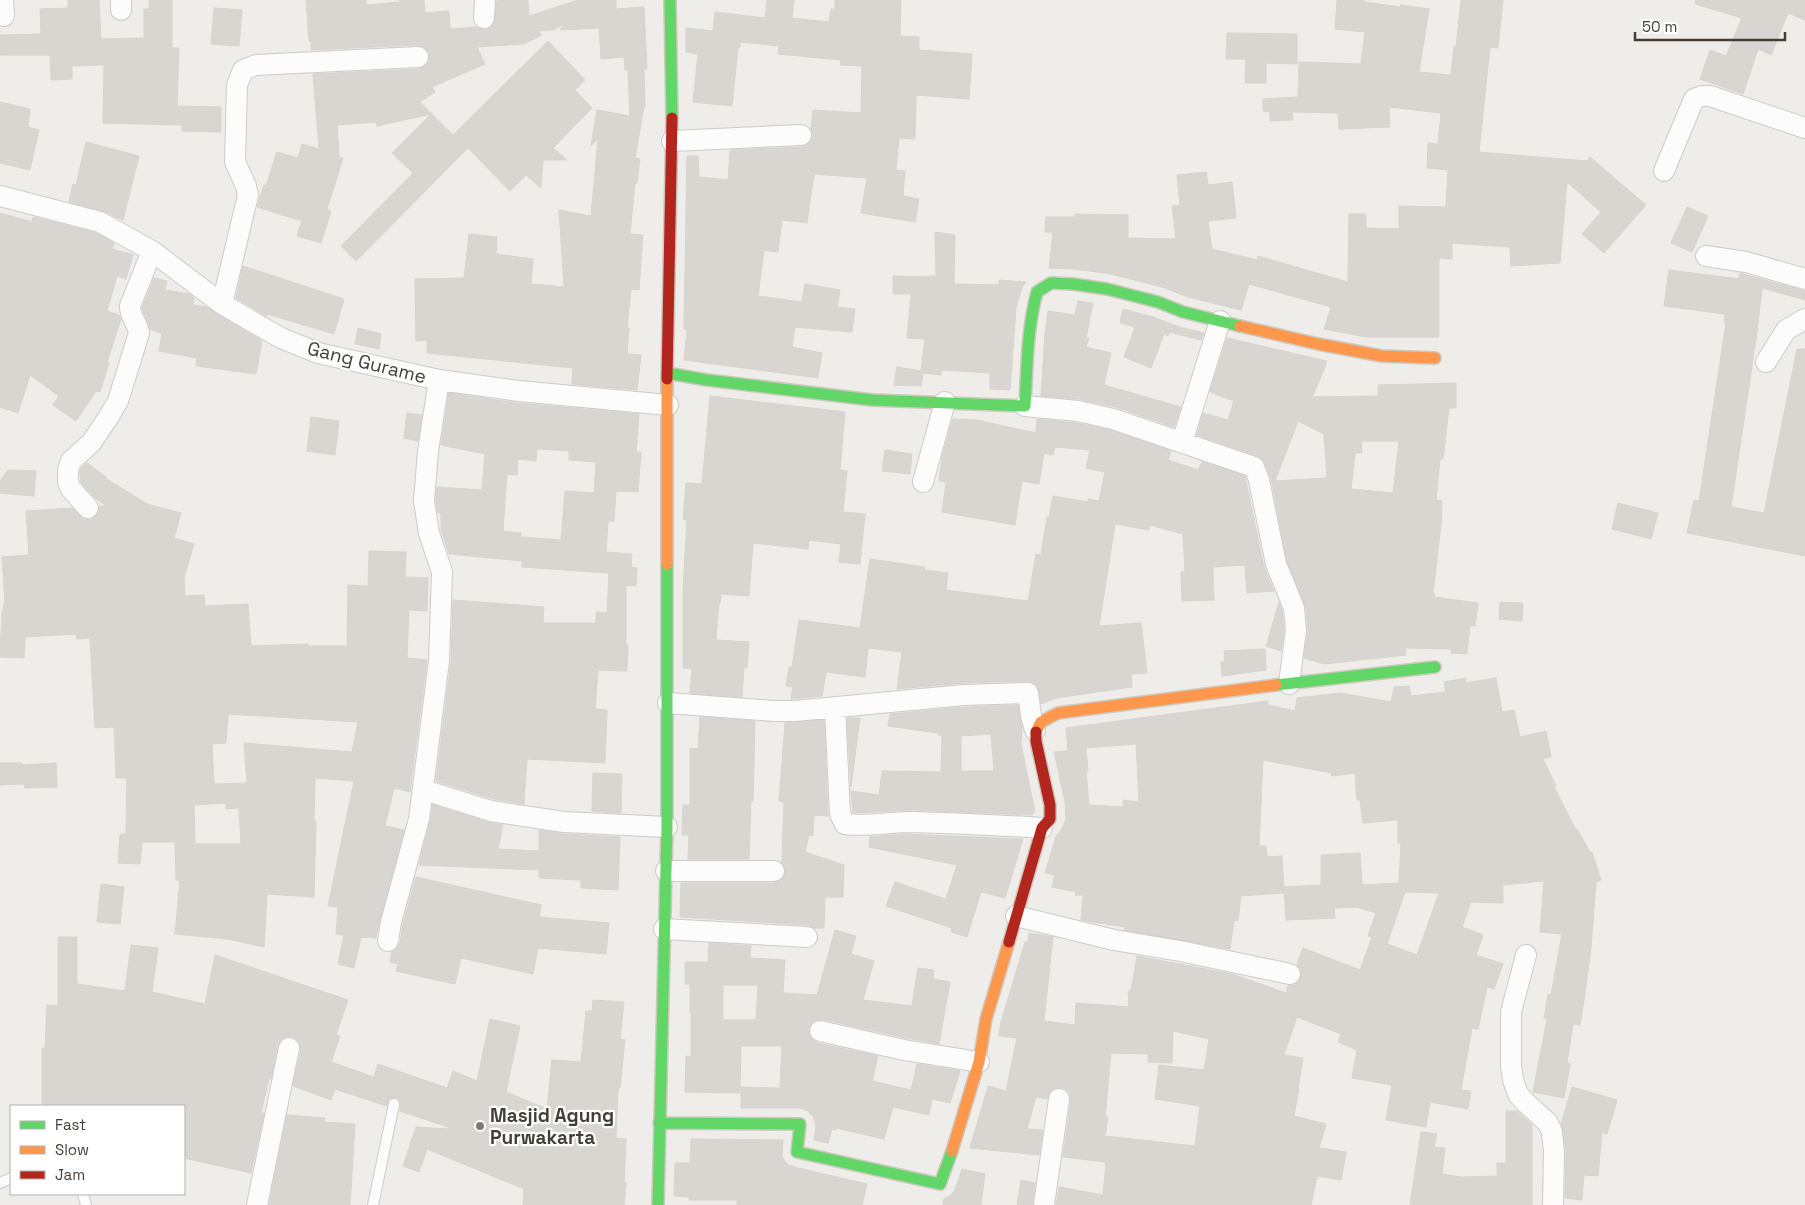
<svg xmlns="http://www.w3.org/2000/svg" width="1805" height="1205" font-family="'Space Grotesk',sans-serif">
	<rect width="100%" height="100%" fill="#efede9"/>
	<path fill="#d9d6d1" stroke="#d7d4cf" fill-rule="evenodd" d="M68 0H99L101 39 144 38V9H149V0H172V48H179L177 106 221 107V132L182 131V125L103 123 104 65 72 66V79L51 80 50 55H0V35L41 34 40 9 68 8Z
		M306 0H366V5L400 2 399 0H424L425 13 449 11 450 29 476 27 484 30 490 28 494 24 497 0H528L529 16 578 0H616V9L644 7 647 69H644L645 107H644L635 158 640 159 637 183 635 182 630 234 643 235 639 290 631 289 627 328H629L627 354 641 355 637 390 572 384 573 368 427 353V340L416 341 415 279 464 278 469 234 497 237 496 254 533 259 531 284 564 287 559 210 591 216 598 139 591 146 597 110 630 116 628 70H625L624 57 601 59 599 28 560 30 565 24 553 30 538 31 542 35 524 44 477 47 485 64 432 87 435 92 420 102 453 135 548 41 585 80 575 90 592 108 553 148 567 160H543L541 188 526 175 510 191 468 148 356 261 341 246 413 173 392 153 431 114 377 126 376 122 337 125 339 157 343 158 327 209 331 211 321 243 297 236 302 221 257 207 264 185 266 186 277 152 298 158 302 144 319 149 313 74 419 69 424 67 428 63 430 56 428 51 424 47 417 45 311 50V41H309Z
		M767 0H794L792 18 829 22 831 9 835 10V0H901L900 36 919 37V50L972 54 969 99 916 95 915 139 899 138 896 170 905 171 903 196 919 199 915 222 861 213 867 178 814 174 807 223 782 220 778 252 764 250 758 296 802 302 805 284 840 290 837 307 855 309 852 332 795 327 792 347 822 353 818 378 684 360 687 329H684L687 156H698L699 177 728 180 730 150 802 147 807 145 811 141 813 135 811 129 813 110 861 113 862 66 840 65 841 60 778 54 779 46 740 42V47H738L732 106 693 102 698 54 686 52V28L713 31 715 12 765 18Z
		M1337 0H1364V2L1400 7 1401 5 1429 9 1419 72 1451 75 1454 46 1456 47 1461 0H1503L1498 48 1490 47 1479 152 1587 161 1590 157 1646 205 1604 253 1582 234 1601 212 1567 182 1560 263 1511 266 1510 247 1452 243V259L1439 258V337H1366L1324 329 1331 307 1249 284 1241 310 1188 297 1162 287 1111 274 1075 269 1049 268 1053 232H1045L1046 217H1075V214L1128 215V238L1176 239 1172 206 1180 205 1177 175 1206 172 1208 185 1232 182 1236 218 1208 221 1212 249 1257 260 1258 256 1348 282 1349 214H1366V228L1399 229V206L1446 207 1448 170 1427 168 1428 143 1438 144 1441 113 1389 107 1390 127 1339 129 1338 113 1292 112 1293 120 1270 121V112L1263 111V99L1298 97 1299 62 1361 64 1365 32 1335 29Z
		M1696 0H1805V20L1788 13 1771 55 1758 49 1743 94 1700 79 1710 50 1726 56 1742 18 1695 4Z
		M214 8 242 10 239 46 211 44Z
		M1227 33 1297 34V64L1266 63V83H1245L1246 59H1226Z
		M0 102 30 109 28 127 39 130 30 170 0 163Z
		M86 142 139 156 123 220 103 211 69 202 73 184 76 185Z
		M1687 207 1708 216 1692 252 1671 243Z
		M0 213 32 222 33 217 96 233 114 243 112 249 133 255 126 279 117 276 107 311 119 315 121 319 107 362 109 363 100 392 96 391 76 421 53 405 59 396 30 375 18 413 0 407Z
		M935 232 955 235 954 284 999 285V280L1026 282 1022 288 1016 308 1010 390 990 389V373L942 370 941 375 923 373 921 386 894 385 897 367 921 371 925 339 907 338 911 294H893V276L929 277V276H936Z
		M243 266 344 299 334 334 267 314 266 316 236 298Z
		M1669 270 1739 279 1740 273 1743 274 1805 291V300L1762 288 1757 332 1731 507 1764 513 1797 349H1805V556L1687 533 1694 500 1699 501 1726 323 1724 322 1725 314 1664 306Z
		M154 278 167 281 165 290 190 294 194 298 193 305 207 307 262 341 256 374 196 366 197 358 159 351 162 334 150 329 142 308Z
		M1078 301 1093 303 1086 338H1089L1086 347 1111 353 1104 385 1181 407 1174 427 1116 407 1079 399 1041 396 1045 334 1048 311 1075 315Z
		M1123 309 1153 317 1179 327 1204 333 1201 340 1169 332 1168 336 1164 334 1151 368 1124 357 1135 327 1120 323Z
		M358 328 381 334 379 349 355 344Z
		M1227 338 1326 361V365L1312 397 1378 396V385L1456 383V408H1449L1443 459H1440L1436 500 1442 501 1441 525 1433 594H1435L1434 597 1478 603 1475 626 1470 625 1467 654 1451 653V649L1405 648 1406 655 1324 664 1304 658 1308 631 1306 607 1287 561 1271 478 1265 463 1258 456 1197 435 1203 413 1228 420 1234 401 1210 392ZM1298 421 1324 434 1327 478 1275 481ZM1361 441H1399L1393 493 1351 489 1355 453H1362Z
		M449 393 517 403 639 414 636 452H641L638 492 616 491 614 521H608L606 552 632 554 631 567 637 568 636 586 626 585V645H628L627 671 598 670 595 709 607 710 605 763 527 759 524 804 494 799 436 781 451 662 453 600 544 607 543 623H596V612L607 613 609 573 522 567V561L449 554 441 530V513H438L436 501 437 487 482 490 485 454 441 445ZM537 449 569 451V460L596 462 594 493 565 491 561 540 521 537V533L503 531 507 474 517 475 518 459 536 461Z
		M710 396 845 412 840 470 847 471 843 512 865 514 860 564 839 562 841 544 809 540 808 549 753 543 749 596 721 594 720 603H719L716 640 749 642 747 668 744 667 742 697 690 693 692 669 683 668V590L687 520 683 519 686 483 702 484Z
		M407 413 422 415 418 441 404 438Z
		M311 417 339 421 335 455 307 451Z
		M953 419 976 420 1036 433 1037 419 1076 423 1110 430 1171 451 1168 460 1198 470 1202 462 1245 476 1264 567 1274 591 1247 593 1245 565 1213 567 1214 600 1182 601 1181 572H1185L1183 534 1150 525 1149 530 1115 524 1099 626 1141 623 1147 673 1131 674 1132 687 1056 698 1041 704 1038 686 1034 683 1028 681 964 683 897 689 902 652 868 648 865 677 826 672 822 696 791 699 793 687 786 686 789 667H792L799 620 860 628 870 559 925 567 924 570 948 573 946 590 1028 601 1036 554 1041 555 1047 517 1049 518 1053 496 1088 502V499L1099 501 1105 472 1086 468 1090 450 1055 447 1053 455 1044 453 1039 484 1022 481 1015 525 942 512 946 482 939 481 942 457Z
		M885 450 912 454 910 474 882 471Z
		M87 463 106 477 105 478 147 504 181 513 174 538 194 544 184 578 185 596 204 595 205 606 248 604 251 646 308 644V646H347L348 585 368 586 369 551 406 552 405 577 428 578 427 611 409 610 407 658 427 660 410 792 394 788 385 826 404 830 380 919 376 938 361 937 354 968 338 964 344 935 336 934 338 907 328 906 354 781 315 778 314 821H316L314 897 267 894 264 947 228 939 175 934 180 880H176L175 842H142L140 864 118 863 120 834H126L127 778H116L114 727 95 728 90 638 77 639 76 634 25 637 24 658 0 657 2 612 5 602 2 557 29 555 26 511 72 508 80 516 84 519 90 520 96 516 99 512 100 506H106L94 497 81 483 80 472 81 468ZM228 714 358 722 352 752 244 743 247 783 214 784 212 744 226 743ZM226 803V809L239 808 241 844H195L194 805Z
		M8 470 36 471 34 496 0 493V481Z
		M1618 503 1658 513 1651 539 1612 529Z
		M1279 602 1282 611 1284 630 1281 651 1266 646Z
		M1500 602 1523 603 1522 621 1499 619Z
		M1265 649 1266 670 1222 676 1221 662H1225L1224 651Z
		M1466 678 1465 683 1496 678 1502 712 1514 710 1520 737 1546 731 1551 757 1543 759 1556 786 1554 787 1576 830 1577 829 1590 852H1592L1601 880 1596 882 1591 948 1584 1000 1580 1025 1573 1024 1567 1063 1570 1064 1564 1098 1533 1092 1547 1019 1544 1018 1548 994 1551 995 1562 934 1540 932 1544 881 1503 885V903L1471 902 1462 927 1483 935 1476 955 1503 964 1494 989 1487 987 1478 1029 1472 1028 1461 1090 1471 1091 1468 1109 1430 1102 1426 1127 1386 1120 1392 1085 1352 1078 1357 1050 1338 1042 1341 1034 1297 1017 1284 1055 1303 1058 1298 1089H1299L1294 1116 1326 1124 1319 1148 1346 1152 1341 1180 1317 1176 1311 1205H1056L1059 1187 1103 1195 1106 1162 1063 1157 1071 1100 1070 1094 1066 1089 1061 1087 1055 1088 1050 1091 1047 1099 1036 1097 1027 1129 1043 1130 1039 1155 970 1148 988 1086 1006 1091 1017 1038 999 1036 1001 1022 1025 942H1028L1029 933 1053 937 1044 1021 1075 1025 1076 1003 1129 1007 1128 991H1131L1137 956 1232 974 1286 993 1288 986 1294 985 1298 982 1301 977V970L1297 964 1303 948 1360 970 1372 937 1368 936 1376 913 1356 907 1334 908 1335 918 1286 920 1284 887 1321 885V855L1360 853 1362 885 1399 883 1401 842 1398 843V820L1363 823 1360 800H1357L1355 773 1332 776 1331 773 1263 760 1259 846H1266L1267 857 1282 856 1284 893 1241 896 1238 921 1234 920 1230 949 1124 930 1125 927 1081 920 1083 895H1075L1076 892 1052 887 1055 875 1045 873 1056 836 1062 829 1066 819 1065 802 1054 752 1068 751 1066 728 1268 701V705L1295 711 1297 698 1341 693 1391 702 1394 687 1409 686 1411 696 1446 692 1444 682ZM1136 744 1139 802 1123 800V807L1089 805 1086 770H1088L1086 748ZM1405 892 1439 893 1417 955 1387 944ZM1173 1031 1209 1039 1204 1070 1159 1065 1155 1099 1200 1106 1195 1146 1105 1136 1108 1117H1105L1111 1053 1148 1054V1062L1172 1063Z
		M1018 705 1022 726 1021 744 1034 807V813L1032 815 911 810 853 813 851 791 879 795 882 771 941 772 942 735H938V733L888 726 890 714 965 707ZM991 734 994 771H961V736Z
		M700 717 755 721 753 801H751L749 859H688L689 835H682L683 805H690V748L698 749Z
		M847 718H860L851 787Z
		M824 720 828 816 814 815 813 836 809 835 805 852 844 865 843 897H825L824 928H814L808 925 680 917 681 883H774L779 881 784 877 786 871 782 863 784 802 779 801 785 723Z
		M0 763H22V765L56 763 57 787 25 788 24 784 0 785Z
		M593 773 622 774 621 813 592 811Z
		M433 805 487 822 503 825 498 849 539 851V830L563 834 620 837 618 890 581 888V880L539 878V870L419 865 430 822Z
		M903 834 1023 839 1005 898 981 892 967 937 951 932 952 928 886 906 895 882 946 899 957 865 869 847 870 837Z
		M416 877 541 905 539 917 609 923 606 954 538 948 533 974 461 958 455 984 396 971 398 964 390 962 392 952 397 949 400 943 403 924Z
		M101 884 124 887 120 924 97 922Z
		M835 930 856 936 851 954 874 961 863 1000 912 1006 918 968 934 970 933 979 950 982 939 1044 906 1038 822 1019 816 1020 811 1023 808 1029 809 1034 812 1039 817 1043 878 1056 872 1081 911 1090 917 1064 960 1071 950 1103 932 1099 929 1115 893 1107 884 1139 836 1128V1130L832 1129 828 1143 814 1140 816 1126 814 1118 808 1111 800 1108H741V1087L780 1088 782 1046H741L740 1093 685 1092 686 1056 691 1057V1013H690V984H685V962H708L709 943 751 946 750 958 785 960 783 993 817 995ZM723 985H758L756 1020H723Z
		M58 937H77V984L125 991 131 945 158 948 152 992 205 1004 215 955 348 1000 336 1035 340 1036 331 1062 374 1077 378 1064 447 1088 453 1071 477 1081 490 1019 520 1026 506 1092 547 1109 552 1060 581 1062 586 1011H592L593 1000 624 1002 620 1039 625 1040 620 1088H618L616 1138 626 1139 624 1182 626 1183 624 1205H523L524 1189 427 1149 419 1172 403 1166 416 1127 448 1129V1127L400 1111 401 1102 396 1097 389 1099 387 1106 335 1089 331 1100 293 1086 301 1050 300 1044 297 1039 291 1036 285 1037 280 1040 277 1046 271 1079 269 1078 261 1113H264L251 1173 184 1158V1106H42V1048H45L47 1005 58 1006Z
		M1572 1087 1617 1100 1607 1134 1602 1132 1598 1176 1584 1175 1582 1200 1565 1198 1566 1151 1561 1124Z
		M1506 1111H1517L1532 1125V1205H1410L1421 1132 1437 1134 1434 1147 1445 1148 1442 1174 1461 1177 1497 1176V1163H1506Z
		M287 1115 325 1118 324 1122 355 1124 350 1205H269Z
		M691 1139 783 1140 782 1157 787 1164 794 1167 867 1184 862 1205H737V1200H689V1197L674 1196 675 1163H690Z
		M962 1169 985 1174 981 1205H943L944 1199 950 1196 955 1190Z
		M1021 1180 1035 1183 1032 1205H1017Z"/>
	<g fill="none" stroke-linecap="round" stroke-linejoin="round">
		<defs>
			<path id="lane" d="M0 1183 11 1178
				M83 1194 86 1205
				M373 1205 394 1104"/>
			<path id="street" d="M3 0 4 16
				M121 10V0
				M484 18 485 0
				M672 141 801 135
				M1664 171 1694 99 1702 96H1710L1805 128
				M0 196 100 222 152 251 222 304 281 338 318 353 439 380 519 391 668 405
				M1706 256 1746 262 1805 279
				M222 304 248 195 246 186 235 162 237 85 243 70 256 65 418 57
				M1766 362 1786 330 1805 319
				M1025 406 1078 411 1113 419 1254 467 1259 480 1276 564 1294 608 1296 630 1289 684
				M1182 442 1220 321
				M923 482 945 402
				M88 508 71 489 68 482V470L71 461 91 443 108 418 118 401 139 333C138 323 129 316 130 306L152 251
				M668 703 774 711H795L964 695 1028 693 1031 716 1035 730
				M835 707 840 814 845 824C867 827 889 822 911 822 955 823 998 825 1042 828
				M424 790 491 811 564 822 667 827
				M666 871H774
				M1016 916 1114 940 1180 951 1290 974
				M664 929 807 937
				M388 941 391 922 419 819 439 661 442 572 429 533 424 501 428 451 439 380
				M1526 955 1511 1012V1066L1513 1080 1518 1094 1526 1103 1548 1123 1552 1132 1554 1152 1553 1205
				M820 1031 904 1050 979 1062
				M257 1205 289 1048
				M1044 1205 1059 1099"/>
			<path id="fast" d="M670 0 672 118
				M667 373 707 380 872 400 1025 406C1027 368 1027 329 1037 292L1051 283 1073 284 1107 289 1158 302 1183 312 1240 326
				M1276 685 1435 667
				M659 1123 800 1124 797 1152 940 1184 952 1151
				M658 1205 667 827V564"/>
			<path id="slow" d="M1240 326 1318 344 1382 356 1435 358
				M667 379V564
				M1036 732 1041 722 1058 713 1276 685
				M952 1151 979 1062 986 1019 1009 942"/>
			<path id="jam" d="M667 379 672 118
				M1009 942 1042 828 1050 819V805L1036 741V732"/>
		</defs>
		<use href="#lane" stroke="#cdcbc7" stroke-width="12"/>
		<use href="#street" stroke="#cdcbc7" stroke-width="22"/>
		<use href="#fast" stroke="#cec9c0" stroke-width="14"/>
		<use href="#slow" stroke="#cec9c0" stroke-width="14"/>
		<use href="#jam" stroke="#cec9c0" stroke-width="14"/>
		<use href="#lane" stroke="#fdfcfc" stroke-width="10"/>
		<use href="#street" stroke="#fdfcfc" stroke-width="20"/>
		<use href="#fast" stroke="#63d668" stroke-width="11"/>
		<use href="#slow" stroke="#ff974d" stroke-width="11"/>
		<use href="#jam" stroke="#b3261e" stroke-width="11"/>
	</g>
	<circle fill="#807b75" stroke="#fff" stroke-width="2" cx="480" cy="1126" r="5"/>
	<g text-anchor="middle" stroke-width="4.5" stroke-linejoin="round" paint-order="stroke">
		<g font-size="19" fill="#443e36" stroke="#fff">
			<text transform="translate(367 362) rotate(14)" y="7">Gang Gurame</text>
		</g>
		<g font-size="19" font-weight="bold" fill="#443e36" stroke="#fff" text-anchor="start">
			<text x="490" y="1122">Masjid Agung<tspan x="490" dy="22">Purwakarta</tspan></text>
		</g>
	</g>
	<rect x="10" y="1105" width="175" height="90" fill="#ffffff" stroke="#b4b2af"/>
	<rect x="20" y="1121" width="25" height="8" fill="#63d668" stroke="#b4b2af"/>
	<text x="55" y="1130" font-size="15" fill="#443e36">Fast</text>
	<rect x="20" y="1146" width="25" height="8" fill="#ff974d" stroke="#b4b2af"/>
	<text x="55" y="1155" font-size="15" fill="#443e36">Slow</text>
	<rect x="20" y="1171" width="25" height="8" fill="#b3261e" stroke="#b4b2af"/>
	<text x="55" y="1180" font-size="15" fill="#443e36">Jam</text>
	<path d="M1635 32v8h150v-8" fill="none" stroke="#443e36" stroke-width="2.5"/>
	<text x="1642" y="32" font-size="15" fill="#443e36" stroke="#ffffff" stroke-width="4" paint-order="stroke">50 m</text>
</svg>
